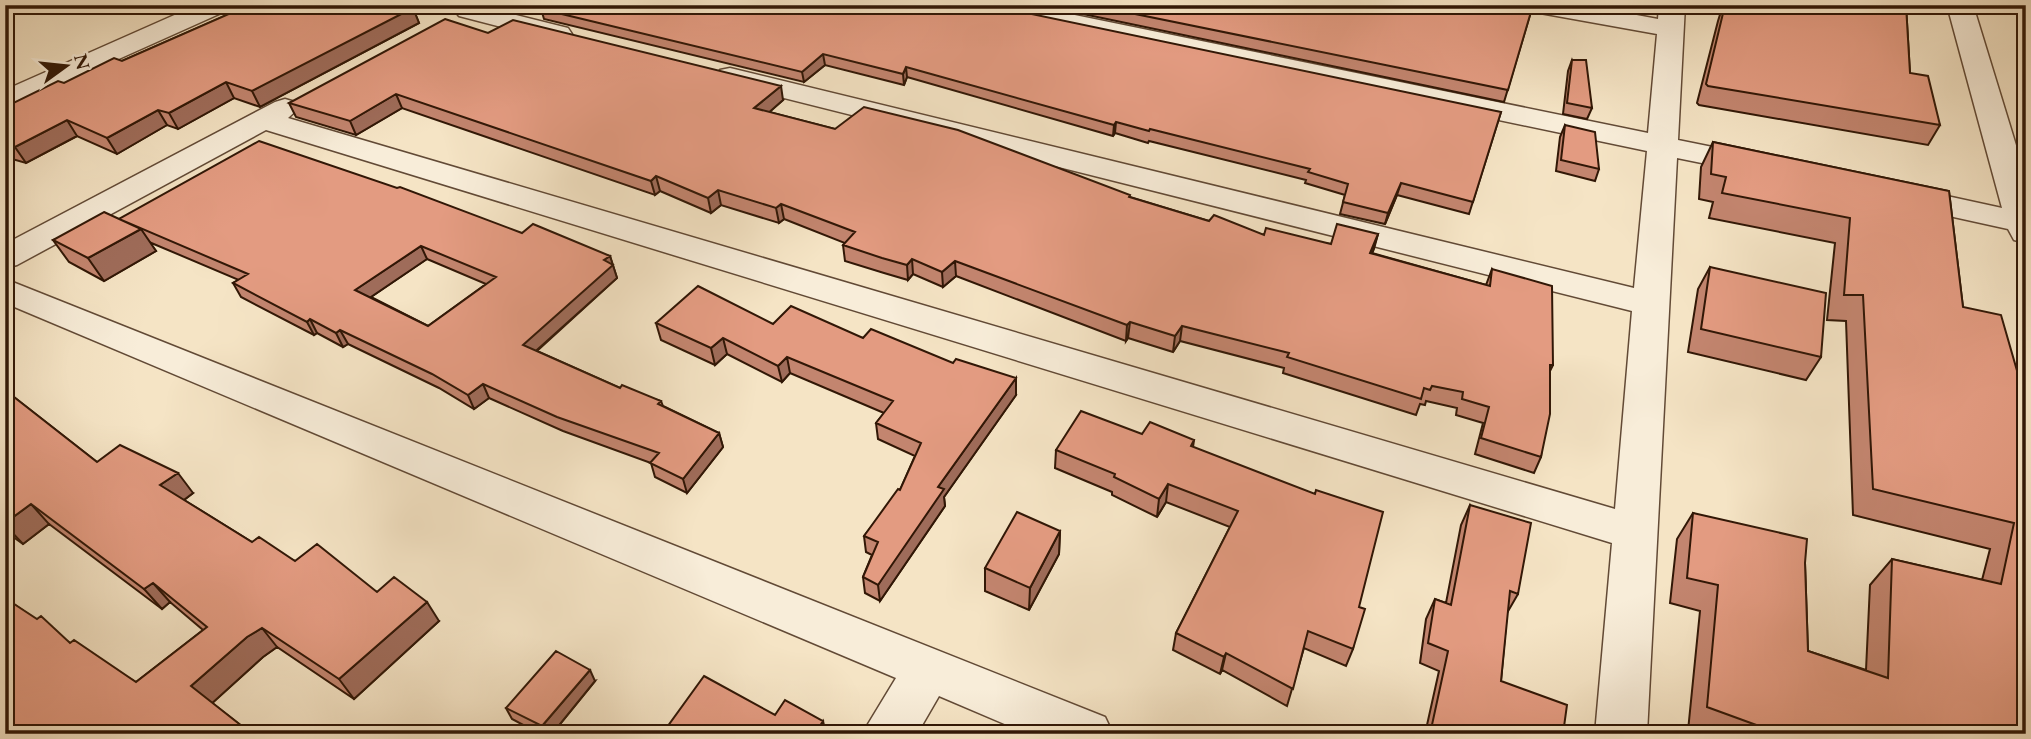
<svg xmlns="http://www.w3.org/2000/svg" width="2031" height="739" font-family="'EB Garamond',serif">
	<rect width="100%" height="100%" fill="#f5e4c5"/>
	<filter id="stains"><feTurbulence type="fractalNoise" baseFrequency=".00286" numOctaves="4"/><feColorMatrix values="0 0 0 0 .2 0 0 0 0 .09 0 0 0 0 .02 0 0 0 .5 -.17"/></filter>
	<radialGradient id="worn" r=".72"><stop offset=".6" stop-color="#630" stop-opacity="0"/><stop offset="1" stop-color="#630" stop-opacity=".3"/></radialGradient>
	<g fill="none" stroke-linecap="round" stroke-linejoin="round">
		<defs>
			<path id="minor" d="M197 5H231L228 10 5 110V90Z
				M476 5 568 28 572 34 568 40 559 42 459 16 455 11 459 6Z
				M976 5H1026L1648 133 1657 34 1540 13 1531 10 1528 5H1583L1658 19 1659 5H1685L1678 140 1767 158 1772 165 1767 172 1756 174 1677 158 1647 734H1595L1612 543 266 130 17 265 5 268V244L275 102 285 99 295 102 299 108 288 118 1615 509 1632 311 720 82 716 76 720 70 730 68 1634 288 1647 151 988 13 979 10Z
				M1947 5H1973L2026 178V243L2014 240 2008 229 1890 203 1885 196 1890 189 1901 186 2002 208Z
				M5 279 1105 717 1113 734H1028L939 696 917 734H862L896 678 5 303Z"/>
		</defs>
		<use href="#minor" stroke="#624a36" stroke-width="3"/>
		<use href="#minor" fill="#f8edd9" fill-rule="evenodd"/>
	</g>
	<path fill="#c3856f" stroke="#311706" stroke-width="2" fill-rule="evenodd" d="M244 5H430L415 13 419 23 260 107 234 98 178 129 167 125 117 154 77 136 26 163 5 157V107L122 61 236 11V9Z
		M1040 5H1272L1301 11H1490L1533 5 1504 102Z
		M1723 5H1906L1910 73 1940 125 1928 145 1699 105 1697 103 1718 21Z
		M541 9 1501 112 1469 214 1397 195 1385 224 1340 214 1345 195 1305 183 1306 180 1149 141 1148 143 1115 133 1113 136 907 77 904 85 825 65 804 82 544 19Z
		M488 33 783 100 769 112 835 129 1130 197 1209 221 1264 235 1331 244 1378 234 1372 253 1486 285 1492 269 1553 365 1550 371 1541 457 1534 473 1475 454 1483 423 1456 415 1457 408 1426 401 1425 405 1420 404 1416 415 1283 373 1284 368 1180 341 1173 352 1128 338 1126 341 956 276 943 287 913 274 908 280 884 273 845 261 843 245 845 243 784 219 779 223 721 205 711 213 660 191 655 195 402 108 356 135 296 117 289 103Z
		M1572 60 1592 108 1587 119 1563 114 1568 71Z
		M1565 125 1599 169 1595 181 1556 171 1560 137Z
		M1713 142 1949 191 1963 307 2026 402V734H1694L1688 731 1700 611 1670 603 1677 539 1693 513 1805 563 1808 651 1866 670 1870 585 1892 559 1982 580 1990 549 1853 515 1846 321 1827 320 1835 243 1709 218 1713 202 1699 199 1701 167Z
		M119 219 522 233 610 256 617 278 537 351 620 388 661 401 663 406 719 433 723 447 687 493 655 477 651 463 563 431 489 398 474 409 439 388 348 344 343 347 317 333 314 335 241 297 233 283 239 280 149 242 156 251 104 281 69 262 53 240ZM427 259 486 284 428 326 371 297Z
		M1710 267 1821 357 1806 380 1688 352 1698 289Z
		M656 323 773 324 863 338 1016 395 944 497 945 506 880 601 865 593 863 577 872 555 866 552 864 536 900 490 915 456 878 439 876 423 884 413 790 373 782 382 727 354 715 365 661 340Z
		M5 390 97 462 193 493 184 500 252 542 295 561 377 592 439 621 354 699 277 647 263 657 212 703 252 734H5V598L70 643 136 682 203 630 170 602 162 609 49 524 23 544 5 531Z
		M1194 440 1193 447 1359 607 1353 649 1346 666 1304 648 1287 706 1222 670 1220 674 1173 650 1176 633 1230 527 1166 502 1157 517 1112 495V492L1055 468 1056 450Z
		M1470 505 1518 594 1507 613 1501 681 1563 734H1425L1439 671 1420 663 1426 619 1435 599 1446 603 1461 525Z
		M1060 531 1059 554 1029 610 985 591V568Z
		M595 681 552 734H540L512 719 506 708Z"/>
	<path fill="#9f6c5a" stroke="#311706" stroke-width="2" d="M401 5H430L415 13 419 23 260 107 252 91Z
		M823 54 825 65 804 82 802 72Z
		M906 67 907 77 904 85 903 74Z
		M226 82 234 98 178 129 169 113Z
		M781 86 783 100 757 123 754 108Z
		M396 94 402 108 356 135 350 121Z
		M158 110 167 125 117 154 107 138Z
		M67 120 77 136 26 163 15 147Z
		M1116 122 1115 133 1113 136 1114 125Z
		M656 176 660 191 655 195 651 181Z
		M1401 183 1397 195 1385 224 1388 213Z
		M718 190 721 205 711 213 708 198Z
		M781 204 784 219 779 223 776 208Z
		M141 229 156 251 104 281 88 258Z
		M1378 234 1374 249 1366 268 1370 253Z
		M421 246 427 259 362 303 355 290Z
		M610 256 617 278 528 358 523 345 604 260Z
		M912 259 913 274 908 280 907 265Z
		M955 261 956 276 943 287 942 272Z
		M310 319 317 333 314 335 307 322Z
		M1130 322 1128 338 1126 341 1127 325Z
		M1182 326 1180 341 1173 352 1175 336Z
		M340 330 348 344 343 347 336 333Z
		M723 338 727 354 715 365 711 348Z
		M787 357 790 373 782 382 778 366Z
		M1016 378V395L944 497 945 506 880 601 878 585 938 487Z
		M483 384 489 398 474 409 468 395Z
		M719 433 723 447 687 493 683 479Z
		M178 473 193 493 176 506 160 485Z
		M1168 484 1166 502 1157 517 1159 499Z
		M31 504 49 524 23 544 5 525V523Z
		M1060 531 1059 554 1029 610 1030 588Z
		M153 583 170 602 162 609 144 589Z
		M427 602 439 621 354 699 339 679Z
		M262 628 277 647 263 657 209 706 191 686 247 637Z
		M1226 653 1222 670 1220 674 1224 657Z
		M590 670 595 681 552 734H546L542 726Z
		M823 721 826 734H815Z"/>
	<path fill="#e39b81" stroke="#311706" stroke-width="2" fill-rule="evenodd" d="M244 5H406L413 8 252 91 226 82 169 113 158 110 107 138 67 120 15 147 5 144V107L58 81 64 83 114 58 122 61 238 10 236 9Z
		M547 5H988L1501 112 1473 202 1401 183 1388 213 1343 202 1348 184 1308 172 1310 169 1150 129 1149 131 1116 122 1114 125 906 67 903 74 823 54 802 72 541 9Z
		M1091 5H1271L1301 11 1304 5H1464L1490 11 1491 5H1533L1508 90Z
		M1725 5H1906L1910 73 1928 76 1940 125 1708 86 1706 84Z
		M445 19 488 33 513 20 781 86 754 108 835 129 864 107 958 130 1130 195 1129 197 1209 221 1214 215 1264 235 1266 228 1331 244 1337 224 1378 234 1370 253 1490 286 1492 269 1552 286 1553 365H1550V414L1541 457 1481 438 1489 407 1462 399 1463 392 1432 386 1430 390 1424 388 1421 399 1287 357 1289 353 1182 326 1175 336 1130 322 1127 325 955 261 942 272 912 259 907 265 882 258 843 245 855 232 781 204 776 208 718 190 708 198 656 176 651 181 396 94 350 121 289 103Z
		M1572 60H1586L1592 108 1567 103Z
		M1565 125 1595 132 1599 169 1561 160Z
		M259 141 397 188 400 187 522 233 533 224 610 256 604 260 613 265 523 345 620 388 622 385 661 401 658 404 719 433 683 479 650 463 659 453 557 417 483 384 468 395 432 374 340 330 336 333 310 319 307 322 233 283 248 274 119 219ZM421 246 496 277 428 326 355 290Z
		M1713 142 1949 191 1963 307 2001 315 2026 402V734H1781L1707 707 1718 585 1687 578 1693 513 1807 539 1805 563 1808 651 1888 678 1892 559 2001 584 2014 523 1873 489 1863 295H1844L1850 218 1722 193 1726 177 1711 174Z
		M104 212 141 229 88 258 53 240Z
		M1710 267 1826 293 1821 357 1701 329Z
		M698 286 773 324 791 306 863 338 871 329 953 363 956 359 1016 378 938 487 944 489 878 585 863 577 878 542 864 536 898 489 900 490 921 443 876 423 893 401 787 357 778 366 723 338 711 348 656 323Z
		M5 390 97 462 120 445 178 473 160 485 252 542 259 537 295 561 317 544 377 592 394 577 427 602 339 679 262 628 247 637 191 686 252 734H64L60 730 56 734H11L5 730V598L37 619 41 616 70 643 74 640 136 682 207 627 153 583 144 589 31 504 5 523Z
		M1081 411 1142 434 1150 422 1194 440 1191 446 1315 494 1316 490 1383 512 1359 607 1365 609 1353 649 1308 631 1293 689 1226 653 1224 657 1176 633 1238 511 1168 484 1159 499 1114 477 1115 474 1056 450Z
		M1470 505 1531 523 1518 594 1510 591 1501 681 1567 705 1563 734H1430L1448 651 1428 643 1435 599 1451 605Z
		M1017 512 1060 531 1030 588 985 568Z
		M556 651 590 670 542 726 506 708Z
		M704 676 775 715 785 700 823 721 815 734H673L665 730Z"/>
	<rect width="2031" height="739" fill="none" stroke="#f5e4c5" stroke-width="28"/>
	<rect x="7" y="7" width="2017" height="725" fill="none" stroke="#311706" stroke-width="3.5"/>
	<rect x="14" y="14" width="2003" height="711" fill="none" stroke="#311706" stroke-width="2"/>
	<g transform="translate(66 66) rotate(75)" stroke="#f8edd9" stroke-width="5" paint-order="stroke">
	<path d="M0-5L12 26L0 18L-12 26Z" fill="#311706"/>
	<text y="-10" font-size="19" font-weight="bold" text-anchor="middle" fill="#311706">N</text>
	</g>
	<rect width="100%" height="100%" filter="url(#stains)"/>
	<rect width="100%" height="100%" fill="url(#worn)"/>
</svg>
